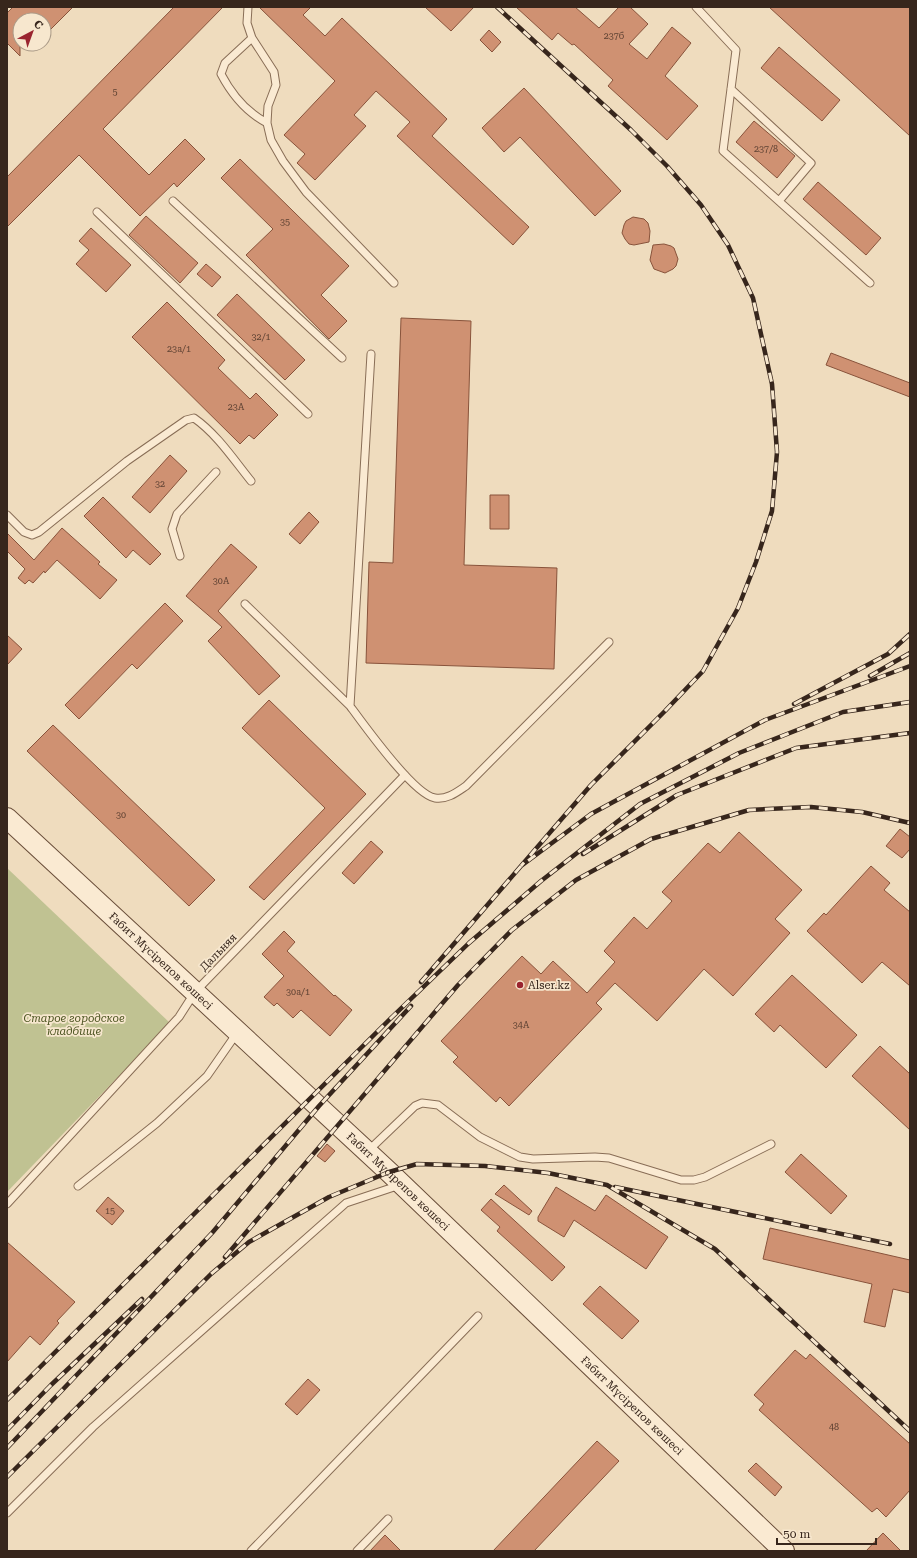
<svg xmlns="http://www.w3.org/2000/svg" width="917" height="1558" font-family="'Roboto Serif',serif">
	<rect width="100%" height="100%" fill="#efdcbe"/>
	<path fill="#c0c292" d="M7 868 170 1023 7 1192Z"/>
	<path fill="#cf9172" stroke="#88533b" d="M13 7H73L44 36V20H20V56L7 43V13Z
		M174 7H223L103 129 149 175 185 139 205 159 177 187 174 183 140 216 79 155 7 227V177Z
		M259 7H311L303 15 325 36 342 18 447 119 432 136 529 227 513 245 397 136 410 122 376 91 354 115 366 126 315 180 297 163 305 154 284 135 335 81Z
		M425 7H474L451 31Z
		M516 7H575L599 28 619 7H630L648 24 629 44 647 59 672 27 691 43 665 76 698 106 667 140 608 86 613 80 574 44 572 45 558 33 552 40Z
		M769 7H910V136Z
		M489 30 501 42 492 52 480 40Z
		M779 47 840 100 822 121 761 68Z
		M524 88 621 191 595 216 520 137 504 152 482 128Z
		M754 121 795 156 777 178 736 142Z
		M240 159 349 266 321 295 347 321 329 339 246 255 273 229 221 178Z
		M818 182 881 238 866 255 803 199Z
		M146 216 198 263 180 283 129 235Z
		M633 217 644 219 648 223 650 231 649 242 634 245 629 244 625 239 622 233 624 225 626 221Z
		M91 228 131 265 106 292 76 264 89 250 79 241Z
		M664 244 671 246 674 248 678 259 676 266 673 269 665 273 654 269 650 260 653 245Z
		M206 264 221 277 212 287 197 274Z
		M237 294 305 360 285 380 217 315Z
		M167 302 225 360 218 368 250 399 256 393 278 415 254 439 249 435 240 444 132 337Z
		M401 318 471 321 464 565 557 568 554 669 366 663 369 562 393 563Z
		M831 353 910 383V397L826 365Z
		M170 455 187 471 150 513 132 497Z
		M490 495H509V529H490Z
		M103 497 161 554 150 565 133 550 126 558 84 516Z
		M309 512 319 522 300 544 289 534Z
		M62 528 100 562 98 564 117 580 100 599 57 560 45 573 44 571 33 583 29 580 25 584 18 578 25 569 7 551V533L34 560Z
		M231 544 257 567 218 611 280 676 259 695 208 641 222 627 186 596Z
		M165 603 183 621 137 669 132 664 79 719 65 705Z
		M7 635 22 649 7 665Z
		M269 700 366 794 264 900 249 887 325 808 242 728Z
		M53 725 215 880 189 906 27 751Z
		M900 829 910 837V849L902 858 886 846Z
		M739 832 802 890 775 919 790 933 733 996 704 969 657 1021 615 983 596 1003 602 1009 509 1106 500 1097 496 1102 453 1062 458 1057 441 1041 522 956 541 974 553 961 587 993 615 962 604 951 634 917 647 929 672 901 662 892 708 843 720 853Z
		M371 841 383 852 354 884 342 873Z
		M871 866 890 883 884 890 910 912V986L882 962 862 983 807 931 824 913 826 915Z
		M284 931 295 942 287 951 334 996 335 995 352 1010 330 1036 301 1010 293 1018 277 1003 274 1006 264 997 284 976 262 954Z
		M792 975 857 1035 826 1068 780 1025 774 1032 755 1014Z
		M880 1046 910 1074V1130L852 1076Z
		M327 1144 335 1151 325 1162 317 1156Z
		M801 1154 847 1196 831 1214 785 1172Z
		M504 1185 532 1211 529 1215 495 1194Z
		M556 1187 595 1211 606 1195 668 1237 646 1269 574 1220 564 1237 538 1221V1217Z
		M108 1197 124 1211 112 1225 96 1211Z
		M491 1199 565 1267 552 1281 497 1231 500 1227 481 1210Z
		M770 1228 910 1260V1293L893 1289 885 1327 864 1322 872 1284 763 1259Z
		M7 1242 75 1302 57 1321 59 1323 40 1345 30 1336 7 1362Z
		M600 1286 639 1321 622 1339 583 1304Z
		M795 1350 806 1359 810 1354 910 1444V1490L886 1517 877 1508 872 1512 759 1410 764 1404 754 1395Z
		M308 1379 320 1390 297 1415 285 1404Z
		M597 1441 619 1461 534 1551H493Z
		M756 1463 782 1487 775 1496 748 1471Z
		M883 1533 901 1551H866Z
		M385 1535 401 1551H370Z"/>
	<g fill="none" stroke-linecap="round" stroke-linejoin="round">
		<defs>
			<path id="lane" d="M248 7 247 23 252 38 274 72 276 85 268 106 267 123 271 140 283 161 306 192 394 283
				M696 7 736 50 723 151 870 283
				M252 38 225 63 221 74C232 95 246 112 267 123
				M731 89 811 163 779 201
				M173 201 342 358
				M97 212 308 414
				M371 354 350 706C364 725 414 795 435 798 447 800 457 792 466 786L609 642
				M7 515 24 532 32 535 39 532 127 461 186 420 194 418C217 434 234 460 251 481
				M180 556 172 529 177 514 216 472
				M245 604 350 706
				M368 1151 415 1106 422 1103 438 1105 480 1137 520 1157 533 1159 595 1157 609 1158 681 1180H694L705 1177 771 1144
				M78 1186 157 1123 207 1076 237 1033
				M7 1204 179 1017 195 992 405 775
				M7 1513 93 1427 346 1203 400 1185
				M251 1551 478 1316
				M357 1551 388 1519"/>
			<g id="secondary">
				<path id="s1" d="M7 818 389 1172 784 1551"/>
			</g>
		</defs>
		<use href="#lane" stroke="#886d56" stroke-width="9"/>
		<use href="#secondary" stroke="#6a4e3a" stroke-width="22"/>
		<use href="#lane" stroke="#faead2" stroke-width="7"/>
		<use href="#secondary" stroke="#faead2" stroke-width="20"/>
		<defs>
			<path id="rail" d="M497 7 631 130 667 166 701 205 728 245 753 298 772 384 777 452 772 511 756 562 738 608 703 671 665 711 591 785 521 866
				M870 676 910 653
				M794 704 888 654 910 634
				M583 854 677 795 796 748 910 733
				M421 982 521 866 591 814 765 720 910 666
				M615 1187 890 1244
				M225 1257 458 985 512 930 576 880 651 839 749 810 811 807 862 812 910 823
				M7 1400 390 1019 469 943 541 881 640 804 739 753 843 712 910 702
				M7 1430 51 1385 142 1299
				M7 1448 212 1233 319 1106 411 1006
				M7 1477 211 1274 249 1242 329 1197 389 1172 417 1164 485 1166 548 1173 607 1185 715 1249 910 1431"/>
		</defs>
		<use href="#rail" stroke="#37261c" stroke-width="4.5"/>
		<use href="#rail" stroke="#f7e7ce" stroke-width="3" stroke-dasharray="9" stroke-linecap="butt"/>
	</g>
	<circle fill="#9a242f" stroke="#f7e7ce" stroke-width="1.5" cx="520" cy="985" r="4"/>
	<g text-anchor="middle" stroke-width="3.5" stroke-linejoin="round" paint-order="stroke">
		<g font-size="9" fill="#5d4132">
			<text x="614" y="39">237б</text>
			<text x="115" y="95">5</text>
			<text x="766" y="152">237/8</text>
			<text x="285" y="225">35</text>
			<text x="261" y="340">32/1</text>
			<text x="179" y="352">23а/1</text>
			<text x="236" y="410">23А</text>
			<text x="160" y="487">32</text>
			<text x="221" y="584">30А</text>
			<text x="121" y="818">30</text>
			<text x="298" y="995">30а/1</text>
			<text x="521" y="1028">34А</text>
			<text x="110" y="1214">15</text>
			<text x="834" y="1430">48</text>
		</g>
		<g font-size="11" fill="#37261c" stroke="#f7e7ce">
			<text transform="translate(218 952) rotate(-46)" y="4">Дальняя</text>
			<text dy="4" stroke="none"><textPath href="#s1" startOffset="210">Ғабит Мүсірепов көшесі</textPath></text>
			<text dy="4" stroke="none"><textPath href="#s1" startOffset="534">Ғабит Мүсірепов көшесі</textPath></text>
			<text dy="4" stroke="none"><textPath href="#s1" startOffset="858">Ғабит Мүсірепов көшесі</textPath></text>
		</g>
		<g font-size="11" fill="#37261c" stroke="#f7e7ce" text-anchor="start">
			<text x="528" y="989">Alser.kz</text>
		</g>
		<g font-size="11" font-style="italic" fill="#4c5421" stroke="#f7e7ce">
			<text x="74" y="1022">Старое городское<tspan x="74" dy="13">кладбище</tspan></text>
		</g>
	</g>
	<rect width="917" height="1558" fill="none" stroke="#37261c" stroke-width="16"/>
	<g transform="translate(32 32) rotate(41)"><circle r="19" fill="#f7e7ce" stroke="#aa9a87"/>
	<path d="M0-3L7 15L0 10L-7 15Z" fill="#9a242f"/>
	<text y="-6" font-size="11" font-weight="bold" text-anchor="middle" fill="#37261c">С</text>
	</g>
	<path d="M777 1538v6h99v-6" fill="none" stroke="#37261c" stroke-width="2"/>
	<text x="783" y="1538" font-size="12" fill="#37261c" stroke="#f7e7ce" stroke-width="3" paint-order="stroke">50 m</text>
</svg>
